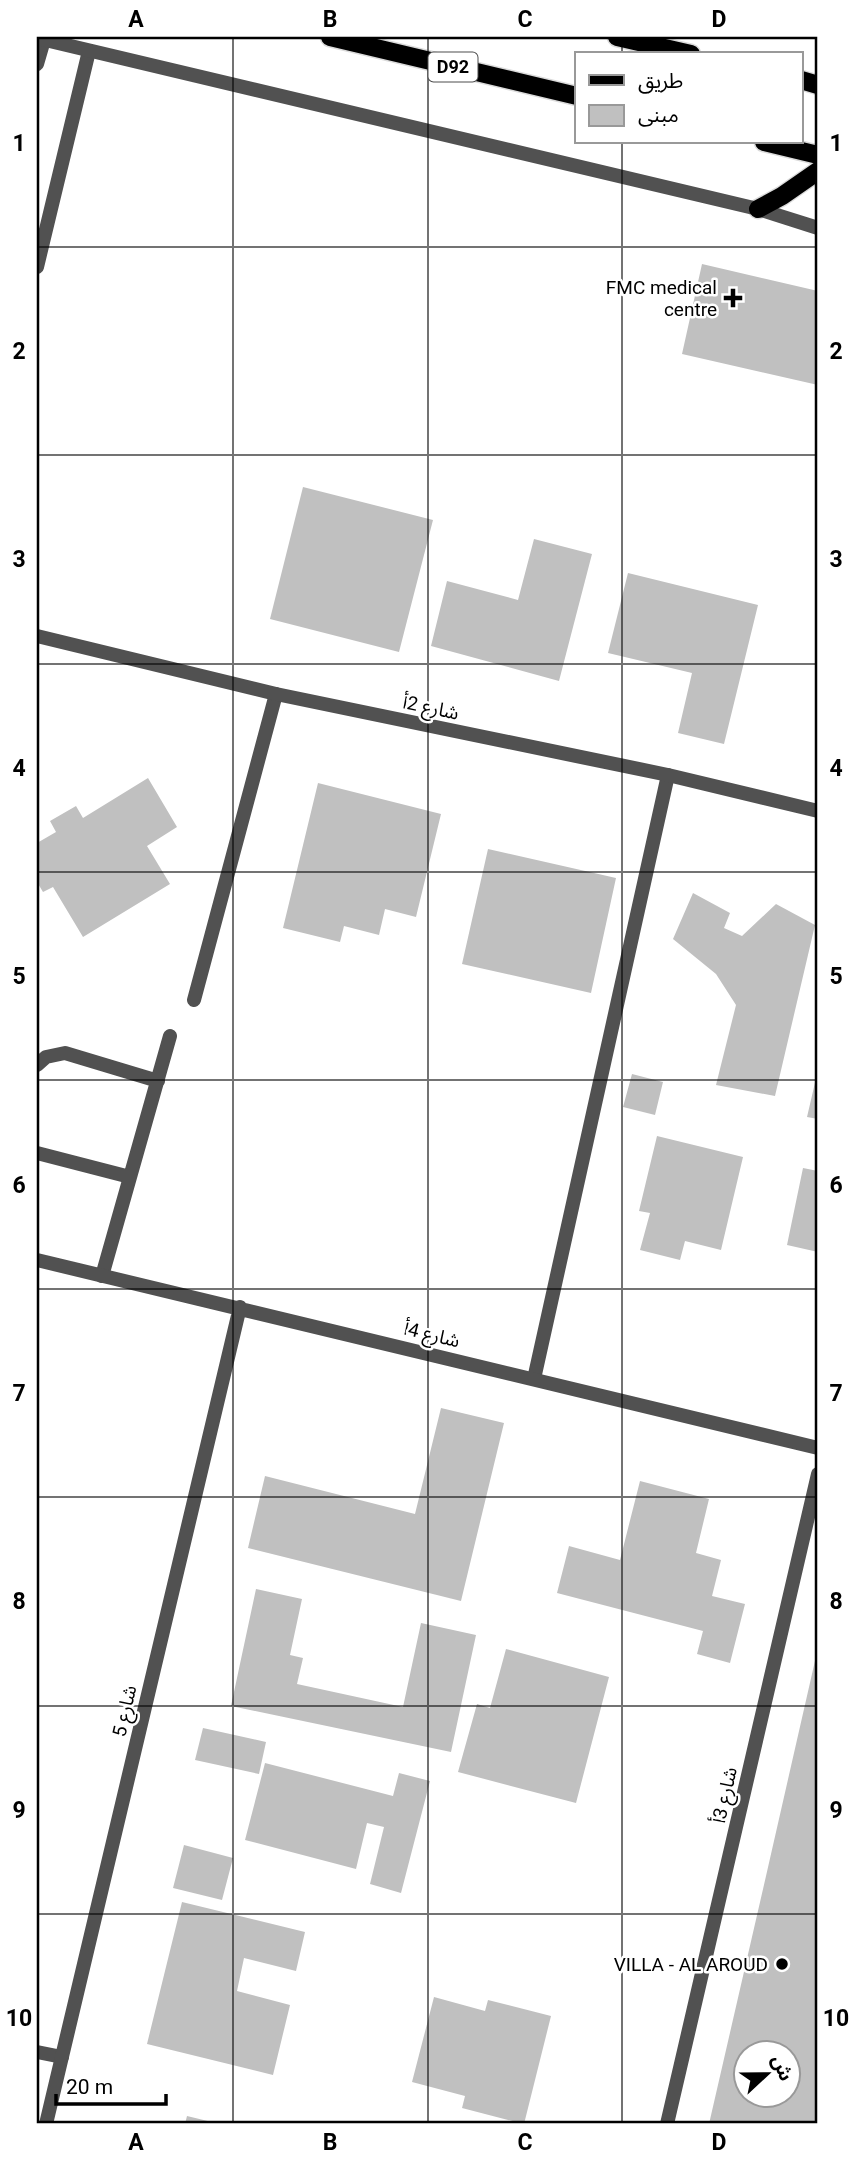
<svg xmlns="http://www.w3.org/2000/svg" width="855" height="2161" font-family="Roboto,'Noto Sans Arabic',sans-serif">
	<rect width="100%" height="100%" fill="#fff"/>
	<path fill="#c0c0c0" fill-rule="evenodd" d="M702 264 818 291V385L682 354Z
		M303 487 433 520 399 652 270 619Z
		M534 539 592 554 559 681 431 646 447 581 518 600Z
		M628 573 758 605 724 744 678 733 692 673 608 653Z
		M148 778 177 827 147 846 170 884 83 937 53 887 43 892 37 882V843L56 832 50 821 76 806 83 818Z
		M318 783 441 814 416 917 385 909 379 935 344 926 340 942 283 928Z
		M488 849 616 878 591 993 462 964Z
		M693 893 730 913 724 928 742 936 776 904 815 925 775 1096 716 1085 736 1005 716 974 673 939Z
		M632 1074 663 1082 655 1115 623 1107Z
		M817 1074H818V1119L807 1117Z
		M657 1136 743 1157 721 1250 685 1241 680 1260 640 1250 650 1213 639 1211Z
		M803 1168 818 1171V1252L787 1245Z
		M441 1408 504 1423 461 1601 248 1548 265 1476 415 1514Z
		M640 1481 709 1499 696 1553 721 1560 712 1596 745 1604 730 1663 697 1654 703 1631 557 1593 569 1546 620 1560Z
		M256 1589 302 1599 290 1655 303 1658 297 1684 403 1707 421 1623 476 1635 451 1752 231 1706Z
		M506 1649 609 1677 576 1803 458 1772 477 1704 490 1708Z
		M817 1652 818 2124H709L766 1876ZM746 2052H788V2094H746Z
		M203 1728 266 1742 259 1774 195 1760Z
		M265 1763 393 1796 399 1773 430 1781 401 1893 370 1884 384 1827 367 1823 356 1869 245 1840Z
		M184 1845 233 1858 222 1900 173 1888Z
		M182 1902 305 1932 296 1971 244 1958 237 1991 290 2005 273 2075 147 2044Z
		M434 1997 485 2011 488 2000 551 2016 524 2124 462 2108 465 2096 412 2082Z
		M187 2116 216 2123V2124H185Z"/>
	<g fill="none" stroke-linecap="round" stroke-linejoin="round">
		<defs>
			<path id="primary" d="M330 37 577 96
				M617 37 691 54
				M801 80 818 85
				M764 142 818 155
				M758 209 782 196 818 171"/>
		</defs>
		<use href="#primary" stroke="#dbdbdb" stroke-width="21"/>
		<path stroke="#515151" stroke-width="14" d="M37 64 44 40
			M37 267 89 51
			M194 1000 276 694
			M37 1065 46 1057 65 1053 158 1081
			M37 1153 130 1177
			M102 1276 170 1036
			M534 1379 668 775
			M37 2052 62 2057"/>
		<path stroke="#515151" stroke-width="14" d="M37 38 758 209 818 228
			M37 636 276 694 668 775 818 811
			M37 1260 818 1448
			M46 2124 240 1307
			M667 2124 818 1474"/>
		<use href="#primary" stroke="#000" stroke-width="18"/>
	</g>
	<path fill="none" stroke="#000" stroke-width="2" stroke-opacity="0.55" d="M233 37V2124M428 37V2124M622 37V54M622 142V2124M37 247H818M37 455H818M37 664H818M37 872H818M37 1080H818M37 1289H818M37 1497H818M37 1706H818M37 1914H818"/>
	<g fill="#000" stroke="#fff" stroke-width="2.5">
		<path d="M729.5 287.5h7v7h7v7h-7v7h-7v-7h-7v-7h7z"/>
		<circle cx="782" cy="1964" r="7"/>
	</g>
	<g text-anchor="middle" stroke-width="5" stroke-linejoin="round" paint-order="stroke">
		<rect fill="#fff" stroke="#4c4c4c" stroke-width="2" x="428.5" y="52.5" width="49" height="29" rx="5"/>
		<g font-size="18" font-weight="bold" fill="#000">
			<text x="453" y="73">D92</text>
		</g>
		<g font-size="19" fill="#000" stroke="#fff" text-anchor="end">
			<text x="717" y="294">FMC medical<tspan x="717" dy="22">centre</tspan></text>
			<text x="768" y="1971">VILLA - AL AROUD</text>
		</g>
		<g font-size="19" fill="#000" stroke="#fff">
			<text transform="translate(431 707) rotate(12)" y="7">شارع 2أ</text>
			<text transform="translate(432 1334) rotate(14)" y="7">شارع 4أ</text>
			<text transform="translate(124 1711) rotate(-77)" y="7">شارع 5</text>
			<text transform="translate(724 1795) rotate(-77)" y="7">شارع 3أ</text>
		</g>
	</g>
	<rect width="855" height="2161" fill="none" stroke="#ffffff" stroke-width="77"/>
	<rect x="575" y="52" width="228" height="91" fill="#ffffff" stroke="#999999" stroke-width="2"/>
	<rect x="589" y="75" width="35" height="10" fill="#000000" stroke="#999999" stroke-width="2"/>
	<text x="638" y="88" font-size="21" fill="#000000">طريق</text>
	<rect x="589" y="105" width="35" height="21" fill="#c0c0c0" stroke="#999999" stroke-width="2"/>
	<text x="638" y="122" font-size="21" fill="#000000">مبنى</text>
	<g transform="translate(767 2074) rotate(68)"><circle r="33" fill="#ffffff" stroke="#999999" stroke-width="2"/>
	<path d="M0-5L12 26L0 18L-12 26Z" fill="#000000"/>
	<text y="-10" font-size="19" font-weight="bold" text-anchor="middle" fill="#000000">ش</text>
	</g>
	<path d="M56 2094v10h110v-10" fill="none" stroke="#000000" stroke-width="3.5"/>
	<text x="66" y="2094" font-size="21" fill="#000000" stroke="#ffffff" stroke-width="5" paint-order="stroke">20 m</text>
	<rect x="38" y="38" width="778" height="2084" fill="none" stroke="#000" stroke-width="2.5"/>
	<g font-size="23" text-anchor="middle" font-weight="bold" fill="#000">
		<text x="136" y="27">A</text>
		<text x="330" y="27">B</text>
		<text x="525" y="27">C</text>
		<text x="719" y="27">D</text>
		<text x="19" y="151">1</text>
		<text x="836" y="151">1</text>
		<text x="19" y="359">2</text>
		<text x="836" y="359">2</text>
		<text x="19" y="567">3</text>
		<text x="836" y="567">3</text>
		<text x="19" y="776">4</text>
		<text x="836" y="776">4</text>
		<text x="19" y="984">5</text>
		<text x="836" y="984">5</text>
		<text x="19" y="1193">6</text>
		<text x="836" y="1193">6</text>
		<text x="19" y="1401">7</text>
		<text x="836" y="1401">7</text>
		<text x="19" y="1609">8</text>
		<text x="836" y="1609">8</text>
		<text x="19" y="1818">9</text>
		<text x="836" y="1818">9</text>
		<text x="19" y="2026">10</text>
		<text x="836" y="2026">10</text>
		<text x="136" y="2150">A</text>
		<text x="330" y="2150">B</text>
		<text x="525" y="2150">C</text>
		<text x="719" y="2150">D</text>
	</g>
</svg>
